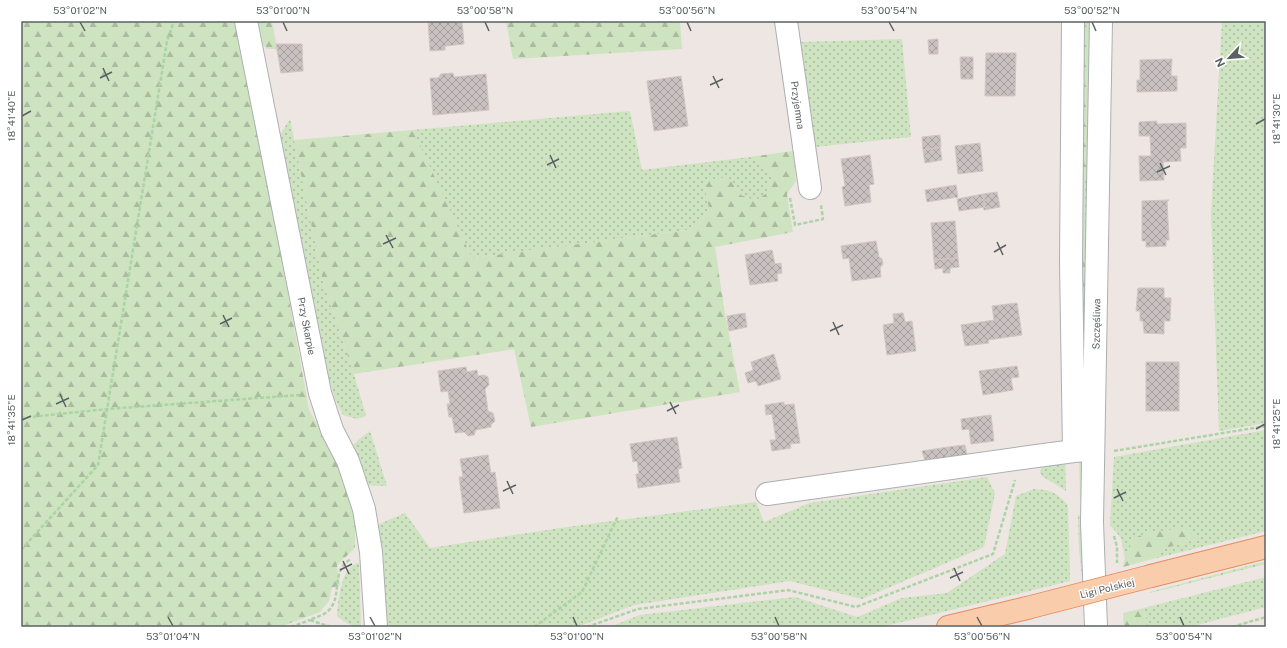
<svg xmlns="http://www.w3.org/2000/svg" width="1287" height="648" font-family="'Public Sans',sans-serif">
<style>
.grass{fill:url(#grass-dots)}
.forest{fill:url(#forest-firs)}
.building{fill:url(#building-cross-hatch);stroke:#d1c6c1}
.lines{fill:none;stroke-linecap:round;stroke-linejoin:round}
.minor-casing{stroke:#acb0b2;stroke-width:24}
.major-casing{stroke:#e78b61;stroke-width:24}
.path{stroke:#abd4a5;stroke-width:2.5;stroke-dasharray:4 2;stroke-linecap:butt}
.minor{stroke:#fff;stroke-width:22}
.major{stroke:#f9cdab;stroke-width:22}
.major-bridge-casing{stroke:#e78b61;stroke-width:24;stroke-linecap:butt}
.major-bridge{stroke:#f9cdab;stroke-width:22}
.ticks{fill:none;stroke:#5b6162;stroke-width:1.5}
.labels{text-anchor:middle;dominant-baseline:central;stroke-width:3;stroke-linejoin:round;paint-order:stroke}
.street-label{font-size:10px;fill:#5b6162;stroke:#fff}
.neatline{fill:none;stroke:#5b6162;stroke-width:1.5}
.ticks-label{font-size:10px;text-anchor:middle;fill:#5b6162}
</style>
<defs>
<pattern id="grass-dots" width="8" height="8" patternUnits="userSpaceOnUse"><rect width="8" height="8" fill="#cee3c0"/><path d="M2 2h.1M6 6h.1" fill="none" stroke="#aabb9f" stroke-width="1.8" stroke-linecap="round"/></pattern>
<pattern id="forest-firs" width="22" height="20" patternUnits="userSpaceOnUse"><rect width="22" height="20" fill="#cee3c0"/><path d="M5 1l3.5 6h-7zM16 11l3.5 6h-7z" fill="#aabb9f"/></pattern>
<pattern id="building-cross-hatch" width="8" height="8" patternUnits="userSpaceOnUse"><rect width="8" height="8" fill="#c8c1c0"/><path d="M0 0l8 8M0 8l8-8" fill="none" stroke="#a5a09f"/></pattern>
</defs>
<rect width="100%" height="100%" fill="#ede6e3"/>
<path class="grass" d="M1222,21H1266V423L1219,431L1211,214Z
M902,39L911,137L815,147L801,42Z
M630,111L642,170L750,157L773,173L767,193L755,201L741,195L728,177L705,186L709,209L695,229L472,258L412,130Z
M290,119L323,282L354,374L366,416L357,419L343,415L335,399L318,342L279,143L281,133Z
M1077,178H1089V249L1079,248Z
M1266,430V531L1153,559L1159,550L1196,539L1133,540L1125,559L1121,538L1110,525L1114,457Z
M370,431L387,486L365,485L351,448L358,440Z
M1079,456L1084,460L1083,496L1080,499Z
M1065,458L1066,491L1042,476L1040,472L1042,466Z
M987,477L995,493L984,547L862,599L790,581L634,605L577,627H385L377,525L405,513L430,548L560,528L756,502L764,522L810,503Z
M1034,489C1050,490 1056,492 1068,505L1070,581L881,627H610L640,615L795,597L857,617L902,598L947,593L1005,554L1016,496Z
M1078,515L1087,517V576L1082,577L1079,550Z
M1266,561V564L1150,593V592Z
M359,563L361,627C352,627 344,622 337,616C338,601 341,565 359,563Z
M1266,577V607L1189,627H1148L1144,608Z"/>
<path class="forest" d="M21,21H239L309,410L335,456L355,512V548L337,565L340,585L332,588L329,601L320,612L280,627H21Z
M256,21H272L277,49H267L260,41Z
M506,21H680L682,49L513,59Z
M1077,21H1092L1089,178H1077Z
M413,130L472,258L695,229L709,209L705,186L712,179L728,177L741,195L755,201L767,193L773,173L750,157L793,151L796,181L787,194L793,232L715,247L725,314L740,392L531,427L514,349L354,374L323,282L294,140Z
M1079,248L1089,249L1088,323L1079,321Z
M1185,528L1196,539L1160,550L1153,559L1123,567C1124,561 1128,546 1133,540C1141,531 1173,530 1185,528Z
M1144,608L1148,627H1124L1123,613Z"/>
<path class="building" d="M428,21H462L464,44L445,46V50L430,51Z
M938,39V54H929L928,40Z
M276,44H302L303,71L281,73Z
M986,53H1016L1015,96H985Z
M960,57H973V79H961Z
M1172,59L1171,76H1177V91L1137,92V80H1140V60Z
M453,73L454,77L486,74L489,110L433,115L430,78H438L441,74Z
M681,76L688,126L654,131L647,81Z
M1157,121V124L1186,123V148H1180L1181,161L1163,162L1164,180L1140,181L1139,156H1151L1150,136H1139V122Z
M940,135L941,147L923,150L922,137Z
M980,143L983,171L958,174L955,146Z
M940,147L942,160L925,163L923,150Z
M870,155L874,184L869,185L871,202L845,206L842,187L845,186L841,159Z
M956,185L958,197L927,202L925,190Z
M997,192L1000,207L984,210L983,207H985L983,194Z
M983,194L985,207L959,211L957,199Z
M1169,200L1167,201L1169,240H1166V246L1146,247V241H1142V201Z
M955,221L958,258L934,260L931,223Z
M876,241L879,257L882,259L883,264L880,268L881,277L852,281L849,258L843,259L841,246Z
M772,250L775,264L781,263L782,273L777,274L778,281L750,285L745,255Z
M958,258L959,267L950,268V273H943V268L935,269L934,260Z
M1138,288H1164V298H1171L1170,321H1164V334L1144,333L1143,321H1140V311H1136Z
M1017,303L1022,335L988,340L989,343L965,346L961,325L994,320L992,306Z
M745,313L747,327L729,331L727,316Z
M903,313L905,322L912,321L916,351L887,355L883,325L894,323L893,314Z
M774,354L781,379L758,386L756,381L748,383L745,373L753,370L751,362Z
M1146,362H1179V411H1146Z
M1017,366L1019,377L1011,378L1013,390L983,395L979,371Z
M466,367L467,372L477,370L478,376L484,375L488,377L489,385L485,389L488,411L493,413L495,421L491,425V427L476,430L474,435L468,436L464,432L455,433L452,417H449L447,404H450L448,391L441,392L438,371Z
M784,402V405L794,404L800,443L790,444L791,448L772,451L770,440H776L772,414L766,415L765,405Z
M991,415L994,441L971,444L969,429L962,430L961,419Z
M677,437L682,468L678,469L680,482L638,488L636,474H639L637,461L633,462L630,444Z
M965,445L967,455L950,458L948,447Z
M948,447L950,458L925,461L922,451Z
M488,455L491,473L495,472L500,508L464,513L459,477H463L460,459Z"/>
<g class="lines">
<defs>
<path id="minor" d="M246,21L320,393L332,430L348,461L364,509L371,552L376,627
M786,21L810,188
M1073,21L1071,262L1074,451
M767,494L1022,458L1074,451L1088,450
M1096,627L1092,522L1101,21"/>
<path id="major" d="M1151,576L1266,547
M948,627L1027,608"/>
</defs>
<use href="#minor" class="minor-casing"/>
<use href="#major" class="major-casing"/>
<path class="path" d="M790,198L795,225L823,219L821,205
M21,418L107,409L300,395
M1114,451L1266,426
M1114,536L1117,547V563
M21,550L98,465L167,41L174,21
M291,627L310,620
M331,627L310,620C316,617 325,615 329,610C343,595 330,571 351,559
M534,627L582,592L618,516
M587,627L638,609L788,590L856,607L993,554L1015,480
M1232,627L1266,617"/>
<use href="#minor" class="minor"/>
<use href="#major" class="major"/>
<defs>
<path id="major-bridge" d="M1027,608L1151,576"/>
</defs>
<use href="#major-bridge" class="major-bridge-casing"/>
<use href="#major-bridge" class="major-bridge"/>
</g>
<path class="ticks" d="M80,22L85,31M283,22L287,31M485,22L489,31M687,22L691,31M889,22L894,31M1092,22L1096,31M103,68L109,81M713,76L719,88M100,78L112,72M710,85L723,79M22,116L31,111M1256,124L1265,119M550,155L556,168M1160,163L1166,175M547,165L559,159M1157,172L1170,166M386,235L393,248M997,242L1003,255M383,244L396,238M994,252L1006,245M223,315L229,327M833,322L839,335M220,324L232,318M830,331L843,325M60,394L66,407M670,402L676,414M56,404L69,398M667,411L679,405M22,420L31,416M1256,429L1265,424M507,481L513,494M1117,489L1123,501M503,491L516,485M1114,498L1126,492M343,561L349,574M954,568L960,581M340,570L352,564M950,578L963,572M168,617L173,626M370,617L375,626M573,617L577,626M775,617L779,626M977,617L982,626M1180,617L1184,626"/>
<g class="labels">
<g class="street-label">
<text transform="translate(798 105) rotate(82)">Przyjemna</text>
<text transform="translate(1096 324) rotate(-89)">Szczęśliwa</text>
<text transform="translate(307 326) rotate(79)">Przy Skarpie</text>
<text transform="translate(1107 588) rotate(-14)">Ligi Polskiej</text>
</g>
</g>
<rect width="1287" height="648" fill="none" stroke="#ffffff" stroke-width="44"/>
<g transform="translate(1229 58) rotate(244)" stroke="#ffffff" stroke-width="3" paint-order="stroke">
<path d="M0-3L7 15L0 10L-7 15Z" fill="#5b6162"/>
<text y="-6" font-size="11" font-weight="bold" text-anchor="middle" fill="#5b6162">N</text>
</g>
<rect x="22" y="22" width="1243" height="604" class="neatline"/>
<g class="ticks-label">
<text x="80" y="14">53°01'02"N</text>
<text x="283" y="14">53°01'00"N</text>
<text x="485" y="14">53°00'58"N</text>
<text x="687" y="14">53°00'56"N</text>
<text x="889" y="14">53°00'54"N</text>
<text x="1092" y="14">53°00'52"N</text>
<text transform="translate(11 116) rotate(-90)" y="4">18°41'40"E</text>
<text transform="translate(1276 119) rotate(-90)" y="4">18°41'30"E</text>
<text transform="translate(11 420) rotate(-90)" y="4">18°41'35"E</text>
<text transform="translate(1276 424) rotate(-90)" y="4">18°41'25"E</text>
<text x="173" y="640">53°01'04"N</text>
<text x="375" y="640">53°01'02"N</text>
<text x="577" y="640">53°01'00"N</text>
<text x="779" y="640">53°00'58"N</text>
<text x="982" y="640">53°00'56"N</text>
<text x="1184" y="640">53°00'54"N</text>
</g>
</svg>
